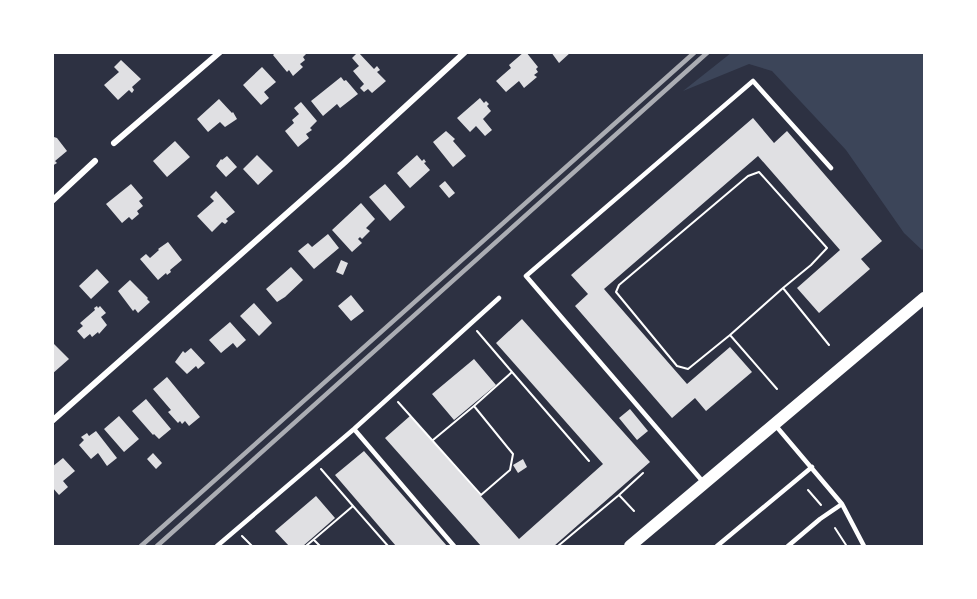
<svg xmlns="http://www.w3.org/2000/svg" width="977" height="599" font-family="Lato,sans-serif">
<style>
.green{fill:#3c4559}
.building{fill:#e0e0e3}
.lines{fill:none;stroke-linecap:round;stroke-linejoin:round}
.path{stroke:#fff;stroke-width:2}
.service{stroke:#fff;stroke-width:4.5}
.minor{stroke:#fff;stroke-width:6}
.secondary{stroke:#fff;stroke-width:12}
.rail{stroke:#abadb3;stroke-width:4.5}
</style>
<rect width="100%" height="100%" fill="#2d3142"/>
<path class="green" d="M731,53H924V248L922,250L904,233L846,150L772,71L749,64L683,91Z"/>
<path class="building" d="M276,52H308L303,57L305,60L300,64L303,67L293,76L289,70L287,72L273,55Z
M358,52L374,69L377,66L380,70L377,72L386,81L372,93L368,89L364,92L360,88L364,84L353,71L359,66L352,58Z
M524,52H526L538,67L536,69L538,72L534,75L537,77L524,88L519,81L506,92L496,81L511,68L509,65Z
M551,52H571L559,63Z
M121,60L141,79L132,87L134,90L132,93L129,90L118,100L104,85L119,72L114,67Z
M262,67L276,82L264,92L269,98L261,105L243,85Z
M341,77L344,81L346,80L358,94L340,108L337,104L323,116L311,101Z
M480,98L484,103L486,101L489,104L487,106L491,111L483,119L492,130L485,136L476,126L470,132L457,118Z
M219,99L232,113L233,112L237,119L225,127L220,122L208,132L197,119Z
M301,102L317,121L310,128L312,130L306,134L309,138L298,147L285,131L294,123L292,120L299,114L294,108Z
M753,118L774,143L787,131L882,241L861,259L870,269L819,313L797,288L840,250L758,156L604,289L687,384L730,347L752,372L706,411L695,398L672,418L575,306L588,294L571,275Z
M446,131L455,139L453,141L466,156L453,167L433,142Z
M54,137L57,138L67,151L55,161L57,163L52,166Z
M175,141L190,157L167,177L153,161Z
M257,155L273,171L258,185L243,169Z
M417,155L422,161L424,159L426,162L424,163L430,170L410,188L397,173Z
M227,156L237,167L226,177L216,166L221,159L222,160Z
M445,181L455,193L449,198L439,186Z
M131,184L143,198L139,201L143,206L137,211L139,214L132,220L129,217L122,223L106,204Z
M385,184L405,207L390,221L369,197Z
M216,191L235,212L226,219L228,221L225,224L222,222L212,232L197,216L214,201L210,197Z
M361,203L375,219L366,228L370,231L362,239L360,237L358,239L362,243L352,252L332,230Z
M328,234L339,248L314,269L298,251L308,243L312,247Z
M168,242L182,260L170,270L171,272L167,275L166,273L158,280L140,259L146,254L150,258L159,250L158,249Z
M341,260L348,263L343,275L336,272Z
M291,267L303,280L285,297L277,302L266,289Z
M97,269L109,282L91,299L79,286Z
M130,280L148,298L147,299L150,302L138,313L135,309L133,311L118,291Z
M351,295L364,311L351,321L338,306Z
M254,303L272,323L259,336L240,316Z
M97,306L98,308L100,306L106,313L101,317L107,325L99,334L98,332L92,337L90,334L84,339L77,331L83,326L80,323L95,310L94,308Z
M522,319L650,462L554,546H481L385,438L410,416L519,539L603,464L496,343Z
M230,322L246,340L237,348L233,343L221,353L209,340Z
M52,342L69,359L52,374Z
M191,348L205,363L198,369L196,366L187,374L175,362L183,351L185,353Z
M474,359L496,385L454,420L432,394Z
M167,377L200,417L189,426L185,421L182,424L180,421L178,423L168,412L171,410L153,389Z
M146,399L171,429L159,439L154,434L153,435L132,411Z
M630,409L648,431L637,440L619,418Z
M119,416L139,439L124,452L104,429Z
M96,431L117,458L107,466L98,453L91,459L79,445L84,440L81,437L87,433L89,436Z
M364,451L447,546H396L335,475Z
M153,453L162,463L156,469L147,459Z
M63,458L75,471L63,481L68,487L59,495L52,487V467Z
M523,459L527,467L518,473L513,465Z
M316,496L335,518L303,546H289L275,531Z"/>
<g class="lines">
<path class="path" d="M477,331L512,372
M730,335L783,288
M777,389L730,335L688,369L677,366L616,292L619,285L748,176L759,172L827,248L811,265L783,288L829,345
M398,402L481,495L510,470L513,454L474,406L433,440
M474,406L512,372L589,461
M808,490L821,505
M619,495L643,473
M353,506L388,546
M835,528L846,545
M242,536L252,546
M314,540L320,546
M306,546L353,506L321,469
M558,546L619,495L634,511"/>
<path class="service" d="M776,426L842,504L864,546
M354,429L454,546
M704,483L526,276L753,81L831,168
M217,546L354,429L499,298
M717,546L812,467
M788,546L820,519L842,504"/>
<path class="minor" d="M114,143L220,52
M52,201L95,161
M52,421L344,163L465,52"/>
<path class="secondary" d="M630,546L924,298"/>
<path class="rail" d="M141,546L695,52
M157,546L708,52"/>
</g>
<rect width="977" height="599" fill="none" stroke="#ffffff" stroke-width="108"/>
</svg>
